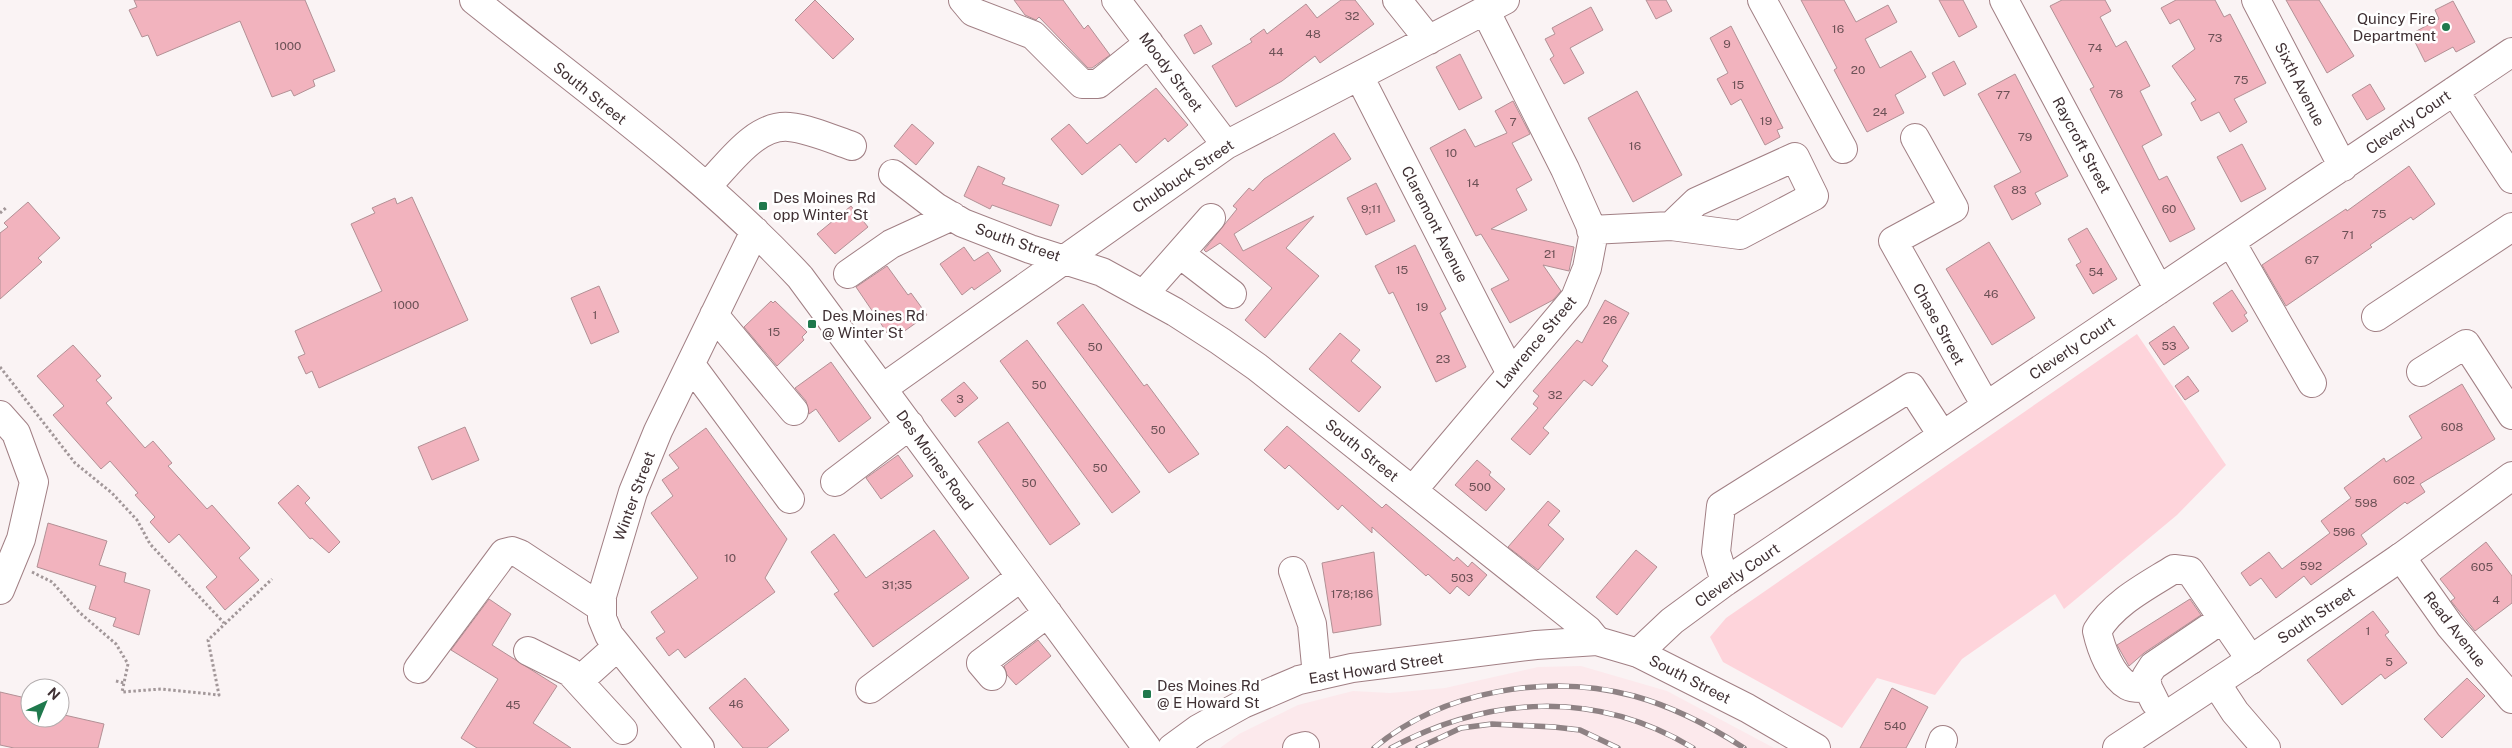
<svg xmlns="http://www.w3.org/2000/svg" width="2512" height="748" font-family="'Public Sans',sans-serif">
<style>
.built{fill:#fce9ec}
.green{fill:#fed4db}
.building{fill:#f2b3be;stroke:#b29095}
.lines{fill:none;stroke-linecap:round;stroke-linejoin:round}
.minor-casing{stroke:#a17f84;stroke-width:30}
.major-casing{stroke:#a17f84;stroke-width:30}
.path{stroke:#a29799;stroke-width:3;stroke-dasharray:2.5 2.5;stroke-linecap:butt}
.minor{stroke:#fff;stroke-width:28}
.major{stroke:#fff;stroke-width:28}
.rail-casing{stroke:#8e8284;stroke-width:5.5}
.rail{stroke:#fff;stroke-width:4;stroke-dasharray:11;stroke-linecap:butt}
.poi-dot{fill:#1f794d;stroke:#fff;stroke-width:2}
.labels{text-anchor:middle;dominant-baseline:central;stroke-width:5;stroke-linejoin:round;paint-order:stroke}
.number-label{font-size:12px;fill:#6c5156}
.poi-label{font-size:15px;fill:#3f3033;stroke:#fff;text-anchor:start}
.street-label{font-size:15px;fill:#3f3033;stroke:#fff}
</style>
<rect width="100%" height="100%" fill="#faf3f4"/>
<path class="built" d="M1581,666L1667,691L1774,748H1220L1239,734L1298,705L1353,691L1390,693L1445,688L1538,667Z"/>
<path class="green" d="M2137,334L2226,465L2177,515L2064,609L2055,594L1962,659L1935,695L1877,678L1842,728L1723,662L1710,637L1726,618Z"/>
<path class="building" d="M134,0H305L335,71L313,80L315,86L294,96L291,90L272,97L240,21L157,56L148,35L142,37L129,10L137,7Z
M815,0L854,39L833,59L795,20Z
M1014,0H1063L1084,29L1088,25L1110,55L1092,68H1088L1039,17L1036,20L1025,15Z
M1341,0H1355L1374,24L1320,63L1315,56L1282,81L1236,107L1212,66L1252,42L1250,39L1264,29L1267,34L1306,4L1317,18Z
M1646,0H1666L1672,11L1656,19Z
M1801,0H1844L1856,22L1888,5L1897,22L1865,39L1880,68L1911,51L1926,77L1895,95L1904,113L1867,132L1834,70L1837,68Z
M1939,0H1963L1977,27L1959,37Z
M2062,0H2105L2111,11L2100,17L2116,47L2126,41L2150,86L2140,91L2162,135L2142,146L2159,180L2167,176L2195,229L2170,242L2090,89L2094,87L2050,6Z
M2176,0H2215L2224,17L2230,14L2266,83L2234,99L2247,122L2230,132L2219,112L2201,121L2191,103L2196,100L2172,66L2195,49L2179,19L2170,24L2161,8Z
M2286,0H2319L2354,56L2327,73Z
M2453,1L2475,42L2456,52L2453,47L2425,62L2411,34L2439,19L2435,10Z
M1591,7L1603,30L1570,48L1584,73L1564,84L1550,59L1554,56L1545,39L1555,34L1552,28Z
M1201,25L1212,44L1194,54L1184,35Z
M1731,26L1783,128L1777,130L1780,137L1765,145L1741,99L1731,105L1717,79L1728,73L1710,38Z
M1460,54L1482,98L1459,110L1436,67Z
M1954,61L1966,84L1944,96L1932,73Z
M2015,74L2068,176L2035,193L2041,204L2012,220L1994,186L2021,172L1978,94Z
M2370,84L2385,109L2367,120L2352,95Z
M1156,88L1188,125L1168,142L1165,138L1136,163L1120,144L1082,175L1051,139L1069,124L1087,144Z
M1637,91L1682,175L1633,202L1588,118Z
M1513,101L1530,134L1512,143L1532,180L1516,189L1527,210L1491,229L1574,247L1569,271L1543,265L1561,291L1553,300L1510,323L1491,289L1509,280L1481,234L1476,236L1430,148L1465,129L1475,147L1507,133L1495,111Z
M912,124L934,143L916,165L894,146Z
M1334,133L1351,159L1234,234L1243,251L1314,216L1286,248L1319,276L1265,338L1245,320L1272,288L1220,243L1206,252L1204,250L1237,209L1233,206L1249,188L1253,191L1264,179Z
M2242,144L2266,189L2241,202L2217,157Z
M978,166L1005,178L1002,184L1059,205L1051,226L992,205L990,209L964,196Z
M2409,166L2435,204L2413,220L2411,217L2370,245L2372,247L2286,306L2262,265L2346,209L2347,211Z
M1376,183L1395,221L1366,235L1347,198Z
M412,197L468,320L319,388L312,371L306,374L298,357L305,354L295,331L382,291L351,224L375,213L372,208L395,198L397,204Z
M28,202L60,238L38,258L42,262L0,299V233L8,227L4,223Z
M851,206L868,227L835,254L817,234Z
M2087,228L2117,279L2093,294L2076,265L2081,262L2068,239Z
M1989,242L2035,318L1992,345L1946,269Z
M1415,245L1446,309L1440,313L1466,367L1436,382L1393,292L1389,294L1375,266Z
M964,247L974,261L988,252L1001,271L974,290L972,287L962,295L940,264Z
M887,266L908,295L911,293L927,315L892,340L856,287Z
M599,286L619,332L591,344L571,298Z
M2232,290L2247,313L2244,315L2248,321L2232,332L2213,303Z
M1605,300L1629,313L1602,361L1608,366L1592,386L1584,380L1543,428L1549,433L1530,455L1511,439L1538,408L1533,404L1539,396L1533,391L1577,340L1582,343Z
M771,301L773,303L775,301L807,332L802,337L804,340L777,366L744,327Z
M1083,304L1144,386L1147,384L1199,454L1169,473L1057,323Z
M2174,326L2189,348L2164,365L2149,343Z
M1340,333L1360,350L1351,361L1381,387L1359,412L1309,369Z
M1027,340L1140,492L1112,513L1000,361Z
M73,345L101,376L96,380L112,398L106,403L145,448L153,441L172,463L168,466L207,509L212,505L250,548L239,558L259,580L225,610L206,587L217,577L179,534L169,543L150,522L155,517L135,495L138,493L110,461L101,469L53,415L64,406L37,376Z
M831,362L871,418L839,442L816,409L809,414L806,401L795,388Z
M2188,376L2199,391L2185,400L2175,386Z
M964,382L978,398L955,417L941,400Z
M2462,384L2495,439L2420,484L2425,492L2407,504L2405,502L2361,535L2367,544L2311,585L2304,576L2276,598L2261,578L2250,586L2241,573L2269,552L2282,569L2330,533L2321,521L2351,498L2344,488L2384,458L2386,462L2422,438L2409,416Z
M1008,422L1080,524L1050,545L978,442Z
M1287,426L1382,508L1386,504L1454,561L1457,557L1468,567L1472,562L1487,575L1469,596L1457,586L1450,594L1428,574L1426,576L1372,527V533L1342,505L1338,510L1289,465L1285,469L1264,450Z
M465,427L479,460L432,480L418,447Z
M706,428L787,539L765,578L775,592L685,658L678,649L669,656L656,638L665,632L651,612L698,578L651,513L673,496L662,480L679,468L669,455Z
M898,455L913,476L881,499L866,478Z
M1477,460L1491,472L1489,475L1505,489L1486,511L1455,485Z
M298,485L310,498L305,503L340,542L329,553L312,538L310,539L278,503Z
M1548,501L1560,511L1548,525L1564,539L1538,570L1508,547Z
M48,523L107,541L99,565L126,573L124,582L150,590L139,635L113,626L116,618L89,609L96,586L37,567Z
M934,530L969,578L873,647L834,594L839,591L811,552L834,534L866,578Z
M2486,542L2512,576V603L2475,631L2451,601L2455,598L2440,579Z
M1636,550L1657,567L1617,615L1596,597Z
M1374,552L1381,625L1333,633L1322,563Z
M489,599L511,614L492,645L557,686L533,723L571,748H477L461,738L498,679L451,650Z
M2190,599L2201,615L2144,653L2129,666L2117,645Z
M2373,611L2389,632L2385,635L2407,663L2385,679L2381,674L2342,705L2307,660Z
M1038,640L1051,656L1016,685L1007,675L1004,666Z
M745,678L789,730L767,748H743L709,708Z
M2467,678L2485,696L2442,738L2424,719Z
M1892,688L1928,707L1906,748H1860Z
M0,692L30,699V718H60V714L104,724L98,748H14L0,745Z"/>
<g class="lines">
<defs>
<path id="minor" d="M474,0C585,89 703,173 800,277L1147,748
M963,0L973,12L1033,35L1082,84H1098L1149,43
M1116,0L1226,145
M1397,0L1429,40
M1762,0L1843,149
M2004,0L2159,290
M2256,0L2343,167
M1359,76L1510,372
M2454,91L2512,179
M1915,138L1954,208L1893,241L1986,406
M893,174L936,207L963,223L1030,249L1102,272L1175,312L1220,341L1257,367L1588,630L1597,641
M707,186C728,165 755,124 789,127C810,129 832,139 852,146
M1591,230L1671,226L1740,235L1814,196L1795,157L1696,202L1671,226
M2231,242L2312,383
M1180,254L1232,294
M848,274L891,244L952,216
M1144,294L1211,218
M714,315L794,411
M2376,317L2512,227
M691,365L790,499
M2421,372L2466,344L2512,415
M883,388L1226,145L1505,0
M0,415L16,433L34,482L21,539L0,590
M835,482L910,425
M1413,490L1575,298L1587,268L1593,237L1590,225L1565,169L1485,10
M2401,557L2450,626L2512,699
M1293,571L1312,624L1317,676
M1725,582L1716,552L1721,506L1911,387L1942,435
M528,651L570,672L623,730
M1638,653L1672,621L1725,582L2512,52
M418,669L504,553L512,551L520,554L602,608
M992,676L981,663L1048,613
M579,681L618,646
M2216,683L2235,712L2266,748
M2148,688C2142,688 2133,689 2128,686C2111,676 2101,649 2097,631C2113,603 2147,586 2174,569L2190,571L2225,622
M870,689L1021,577
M2155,702L2148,688L2146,677L2153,666L2212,626L2225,622L2251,660
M700,748L609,635L602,618V596L633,492L658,431L755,231
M1297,748L1305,746L1304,748
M1940,748L1943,740"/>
<path id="major" d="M1172,748L1198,729L1243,704L1299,680L1352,668L1536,645L1597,641L1638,653L1747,708L1816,748
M2117,748L2243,665L2401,557L2512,476"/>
</defs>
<use href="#minor" class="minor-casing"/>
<use href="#major" class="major-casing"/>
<path class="path" d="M0,213L7,207
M0,367L75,463L112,493L137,520L150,544L224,623
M32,572L52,582L79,612L116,644L128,664L122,692L161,689L219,695L208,640L272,579
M116,681L124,683"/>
<use href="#minor" class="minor"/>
<use href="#major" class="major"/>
<defs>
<path id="rail" d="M1374,748C1443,690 1549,673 1634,696C1674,707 1710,726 1744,748
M1391,748C1489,696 1595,689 1693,748
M1418,748L1461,728L1492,724L1554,727L1580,730L1618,748"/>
</defs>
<use href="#rail" class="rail-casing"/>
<use href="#rail" class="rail"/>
</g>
<g class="poi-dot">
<circle cx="2446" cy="27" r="5"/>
<rect x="758" y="201" width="10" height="10" rx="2.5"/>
<rect x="807" y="319" width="10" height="10" rx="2.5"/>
<rect x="1142" y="689" width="10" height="10" rx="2.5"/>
</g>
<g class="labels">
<g class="number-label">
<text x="1352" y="16">32</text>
<text x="1838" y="29">16</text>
<text x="1313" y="34">48</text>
<text x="2215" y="38">73</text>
<text x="1727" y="44">9</text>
<text x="288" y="46">1000</text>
<text x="2095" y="48">74</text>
<text x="1276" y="52">44</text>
<text x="1858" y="70">20</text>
<text x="2241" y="80">75</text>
<text x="1738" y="85">15</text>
<text x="2116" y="94">78</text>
<text x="2003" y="95">77</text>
<text x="1880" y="112">24</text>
<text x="1766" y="121">19</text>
<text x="1513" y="122">7</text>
<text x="2025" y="137">79</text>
<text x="1635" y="146">16</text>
<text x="1451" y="153">10</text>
<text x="1473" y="183">14</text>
<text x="2019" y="190">83</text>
<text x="1371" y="209">9;11</text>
<text x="2169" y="209">60</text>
<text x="2379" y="214">75</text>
<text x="2348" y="235">71</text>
<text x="1550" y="254">21</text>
<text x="2312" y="260">67</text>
<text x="1402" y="270">15</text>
<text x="2096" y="272">54</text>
<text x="1991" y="294">46</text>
<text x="406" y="305">1000</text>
<text x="1422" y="307">19</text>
<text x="595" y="315">1</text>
<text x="1610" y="320">26</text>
<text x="774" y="332">15</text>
<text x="2169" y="346">53</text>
<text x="1095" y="347">50</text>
<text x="1443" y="359">23</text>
<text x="1039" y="385">50</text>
<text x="1555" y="395">32</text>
<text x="960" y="399">3</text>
<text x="2452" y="427">608</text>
<text x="1158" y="430">50</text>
<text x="1100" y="468">50</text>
<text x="2404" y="480">602</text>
<text x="1029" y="483">50</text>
<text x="1480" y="487">500</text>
<text x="2366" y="503">598</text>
<text x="2344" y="532">596</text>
<text x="730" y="558">10</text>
<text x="2311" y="566">592</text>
<text x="2482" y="567">605</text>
<text x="1462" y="578">503</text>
<text x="897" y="585">31;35</text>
<text x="1352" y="594">178;186</text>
<text x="2496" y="600">4</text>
<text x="2368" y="631">1</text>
<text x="2389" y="662">5</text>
<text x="736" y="704">46</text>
<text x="513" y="705">45</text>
<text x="1895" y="726">540</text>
</g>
<g class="poi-label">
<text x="2436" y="18" text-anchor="end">Quincy Fire<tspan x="2436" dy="17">Department</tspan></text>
<text x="773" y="197">Des Moines Rd<tspan x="773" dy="17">opp Winter St</tspan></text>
<text x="822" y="315">Des Moines Rd<tspan x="822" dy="17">@ Winter St</tspan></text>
<text x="1157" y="685">Des Moines Rd<tspan x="1157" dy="17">@ E Howard St</tspan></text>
</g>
<g class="street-label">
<text transform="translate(1171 72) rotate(53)">Moody Street</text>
<text transform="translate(2300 84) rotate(63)">Sixth Avenue</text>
<text transform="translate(590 93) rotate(39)">South Street</text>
<text transform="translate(2408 122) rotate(-35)">Cleverly Court</text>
<text transform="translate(2082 145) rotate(62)">Raycroft Street</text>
<text transform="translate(1183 176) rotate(-34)">Chubbuck Street</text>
<text transform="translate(1435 224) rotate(63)">Claremont Avenue</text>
<text transform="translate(1018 242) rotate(19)">South Street</text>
<text transform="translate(1939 324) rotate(61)">Chase Street</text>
<text transform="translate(1536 342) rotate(-50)">Lawrence Street</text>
<text transform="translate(2072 348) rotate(-34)">Cleverly Court</text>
<text transform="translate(1362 450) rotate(39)">South Street</text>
<text transform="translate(935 460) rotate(54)">Des Moines Road</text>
<text transform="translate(634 496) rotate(-70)">Winter Street</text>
<text transform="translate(1737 575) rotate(-35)">Cleverly Court</text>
<text transform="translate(2316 615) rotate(-34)">South Street</text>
<text transform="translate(2455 629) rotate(52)">Read Avenue</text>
<text transform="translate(1376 668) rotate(-9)">East Howard Street</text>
<text transform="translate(1690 679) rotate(27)">South Street</text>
</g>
</g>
<g transform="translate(45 703) rotate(44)"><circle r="24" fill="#ffffff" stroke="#b2acad"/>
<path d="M0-4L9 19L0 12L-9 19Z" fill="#1f794d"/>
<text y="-8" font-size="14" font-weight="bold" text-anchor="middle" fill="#3f3033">N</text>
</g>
</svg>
